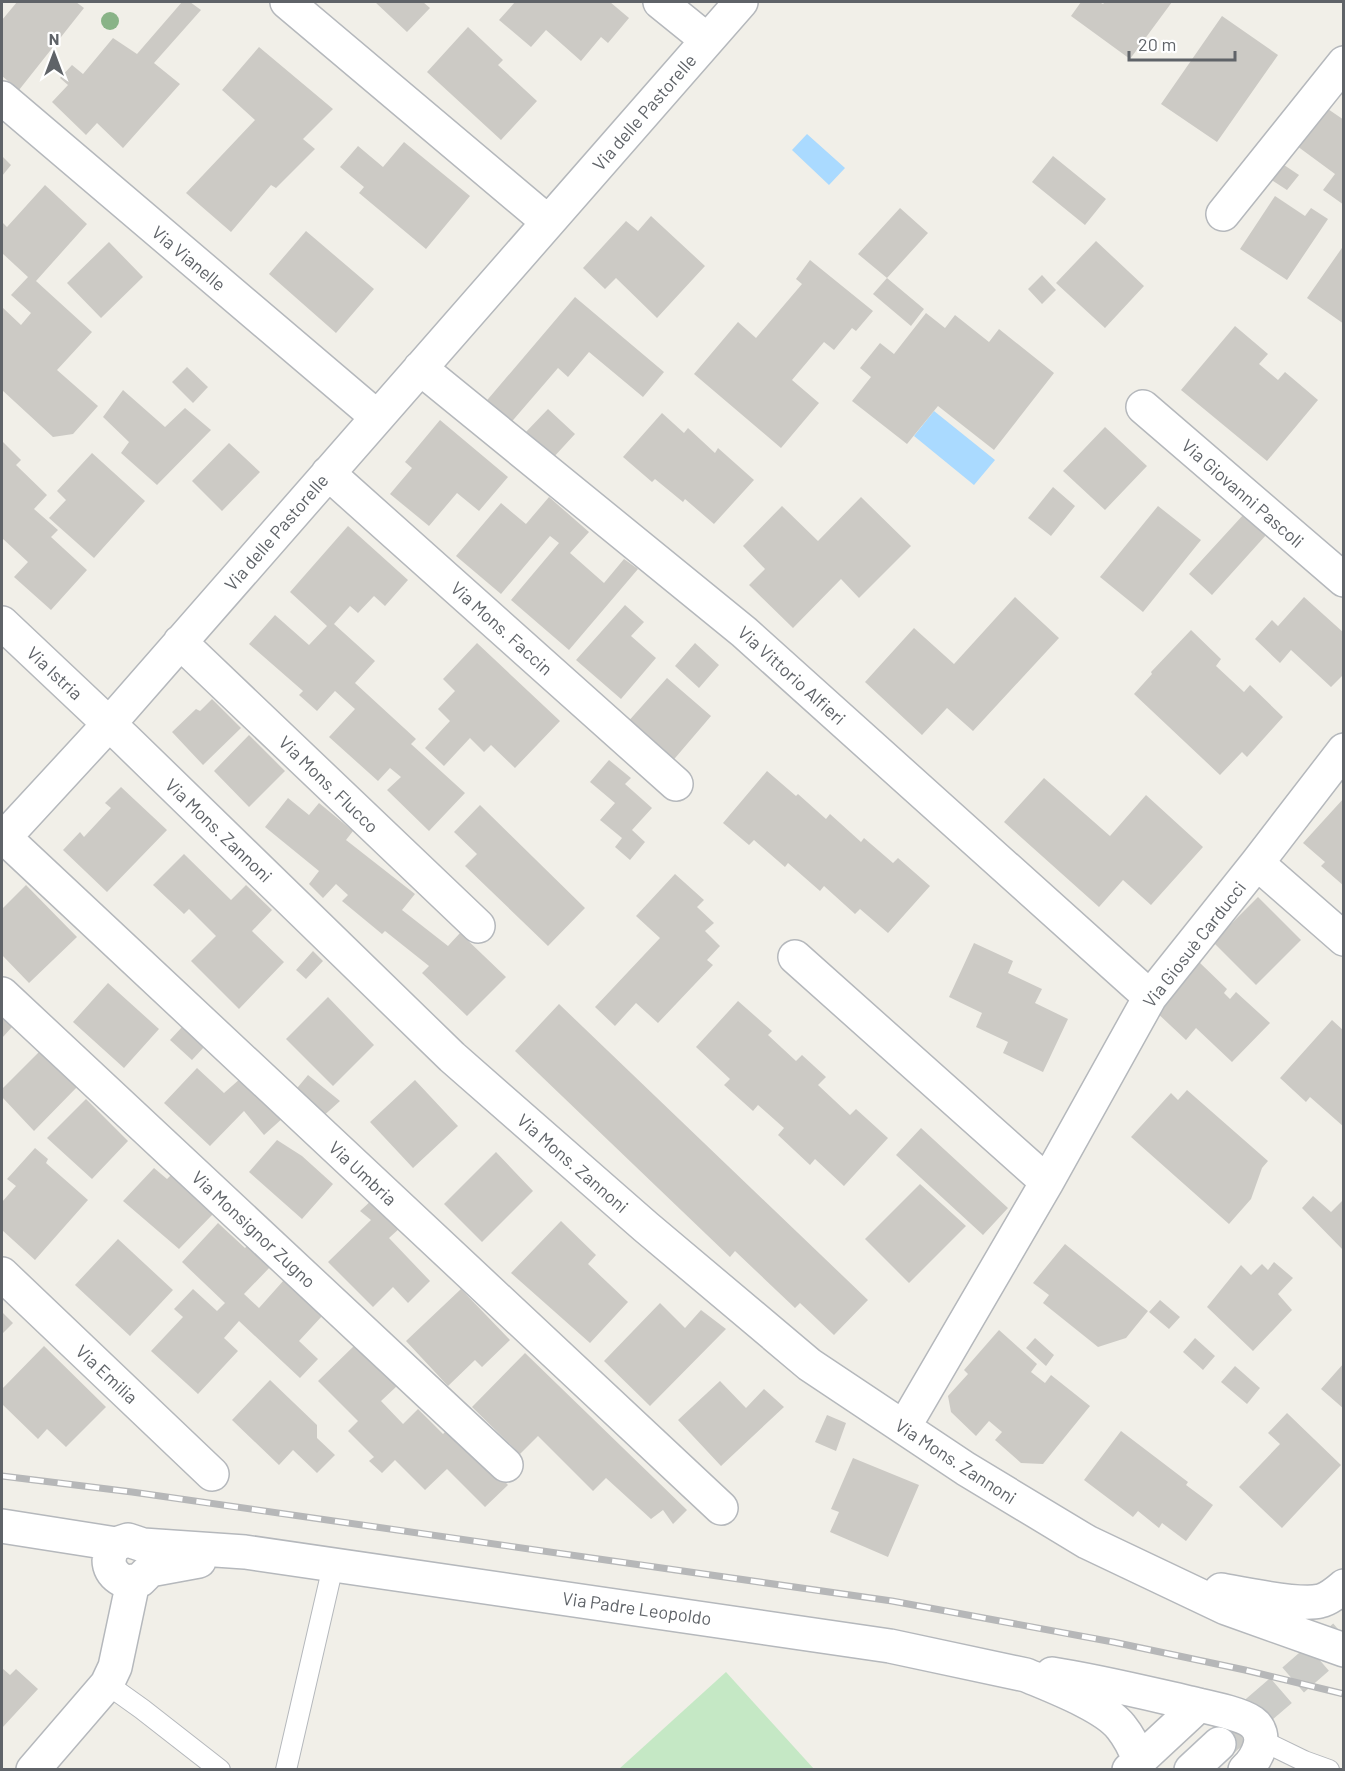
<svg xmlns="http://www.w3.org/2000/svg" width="1345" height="1771" font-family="Barlow,sans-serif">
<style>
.green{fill:#c5e8c5}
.water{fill:#aadaff}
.building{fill:#cccac5}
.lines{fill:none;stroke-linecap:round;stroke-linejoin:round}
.secondary-tunnel{stroke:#ccccc8;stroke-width:33;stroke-dasharray:33 16;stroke-linecap:butt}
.lane-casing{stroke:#b5b8bc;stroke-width:22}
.street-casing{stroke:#b5b8bc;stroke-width:36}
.secondary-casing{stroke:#b6babf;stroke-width:36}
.lane{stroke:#fff;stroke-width:20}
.street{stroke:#fff;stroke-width:33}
.secondary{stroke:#fff;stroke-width:33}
.rail-casing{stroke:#b6b7b8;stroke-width:7}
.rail{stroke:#fff;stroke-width:4.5;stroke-dasharray:14;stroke-linecap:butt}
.tree{fill:#89b387}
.labels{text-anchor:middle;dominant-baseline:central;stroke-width:5;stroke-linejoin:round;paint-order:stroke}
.street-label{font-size:18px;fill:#5f6368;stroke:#fff}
</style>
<rect width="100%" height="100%" fill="#f1efe8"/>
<path class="green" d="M726,1672L814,1769H619Z"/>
<path class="water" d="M807,134L845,168L829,185L792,150Z
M934,411L995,460L974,485L914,436Z"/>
<path class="building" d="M17,2H76L84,8L19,90L2,76V20Z
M182,2H190L201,10L154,63L180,84L123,148L97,123L86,135L52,102L68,85L60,78L72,65L83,74L113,38L137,54Z
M375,2H423L430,8L407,32Z
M515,2H610L629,18L608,43L601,37L581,61L546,30L531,47L499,20Z
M1081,2H1099L1103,4L1105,2H1172L1130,59L1071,16Z
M1222,16L1278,55L1217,142L1161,104Z
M468,27L503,60L498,65L537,101L501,140L427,72Z
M259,47L333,109L303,139L315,149L276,188L271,185L231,232L186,193L255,120L222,90Z
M1325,107L1344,120V205L1323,190L1335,174L1297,146Z
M404,142L470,196L426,249L359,193L364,187L340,167L358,146L383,167Z
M2,156L11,165L2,176Z
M1053,156L1106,199L1085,225L1032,182Z
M1272,157L1299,175L1287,190L1259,172Z
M45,185L87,224L36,281L92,332L57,370L98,406L73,434L53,437L2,390V307L21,325L31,313L11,295L28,277L2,253V222L7,227Z
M1275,196L1305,216L1311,208L1328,219L1287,280L1240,249Z
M900,208L928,233L887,278L858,254Z
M651,216L705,266L657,318L616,278L605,289L583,268L626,221L638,231Z
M306,231L374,289L336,333L269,274Z
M1096,241L1144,286L1105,328L1056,283Z
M109,242L143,277L101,318L67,283Z
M1344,245V324L1307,298Z
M810,260L873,311L856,331L852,328L834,350L824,342L792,380L819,403L781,448L694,374L738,322L756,338L802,284L796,279Z
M1042,275L1056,290L1042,304L1028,289Z
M887,278L924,309L911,326L873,294Z
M575,297L664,372L643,397L589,352L568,377L558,368L508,426L483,405Z
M926,313L945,328L955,315L989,342L999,329L1054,373L994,450L938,406L907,444L852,401L871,377L860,368L880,343L894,354Z
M1235,326L1268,354L1259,364L1278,380L1285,372L1318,400L1267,461L1181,390Z
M187,367L208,387L193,403L172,382Z
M123,390L165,427L185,408L211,430L157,485L121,453L129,442L103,417Z
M548,409L575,434L552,459L524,434Z
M662,413L684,433L688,428L715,453L718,448L754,480L714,524L685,499L683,502L655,479L652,482L623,457Z
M440,420L508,477L479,511L457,493L429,526L390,494L412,468L405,462Z
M1105,427L1147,466L1105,510L1063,471Z
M2,441L21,460L16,465L47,495L34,509L58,530L51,537L87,570L51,610L14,577L28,562L2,538Z
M229,443L260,472L222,511L192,481Z
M92,453L145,501L94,558L49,518L66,500L57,491Z
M1053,487L1075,506L1051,536L1028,518Z
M549,497L589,532L570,553L604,583L624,559L638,569L569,650L511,600L559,543L550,536L501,594L456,556L501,503L526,524Z
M861,497L911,546L859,598L841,579L793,628L749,585L765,569L743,546L782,506L818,541Z
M1158,506L1201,540L1143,612L1100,577Z
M1244,514L1267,534L1212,595L1189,574Z
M348,526L408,580L385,606L374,596L358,613L350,606L334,624L375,661L355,683L416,739L411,744L465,793L429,831L387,790L401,777L390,768L378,781L329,737L355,709L335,691L317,711L299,695L303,691L249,644L275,615L309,645L327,626L290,592Z
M1015,597L1059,638L973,731L947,708L922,735L865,682L914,628L954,664Z
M1304,597L1344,633V674L1331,687L1291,650L1280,663L1255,639L1272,620L1278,626Z
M625,605L644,622L631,636L656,658L621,699L576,660Z
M1191,630L1221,659L1216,666L1244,692L1250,685L1283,717L1247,757L1242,752L1220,775L1134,694L1152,674L1151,672Z
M477,643L560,721L515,768L491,745L484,752L470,738L444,766L425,748L450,721L438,709L455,691L443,679Z
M695,643L719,665L699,688L675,666Z
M667,678L711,716L670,764L626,724Z
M212,699L241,728L203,765L172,732L196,709L200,711Z
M249,735L285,771L249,807L214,771Z
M609,760L631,778L625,784L652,808L632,830L645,842L630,860L615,847L622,838L600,820L615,803L590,782Z
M767,771L796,796L798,794L826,819L830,814L861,842L864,838L893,863L898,858L930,886L888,933L860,909L855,914L824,886L820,891L788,863L785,867L754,840L749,845L723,823Z
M1044,778L1110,836L1146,795L1203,847L1151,905L1123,880L1099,907L1004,822Z
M121,787L167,830L107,892L63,850L80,832L84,837L111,808L105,803Z
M288,798L309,815L319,803L353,831L346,840L415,894L402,910L448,946L460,933L506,977L467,1016L422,973L429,966L385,931L382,934L342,901L348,895L336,884L323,898L309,884L319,871L265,827Z
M1344,798V886L1321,866L1325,862L1303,843Z
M480,805L585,908L548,946L465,866L477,854L454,832Z
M184,854L231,900L246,885L272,910L252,931L284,962L239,1009L191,961L216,936L189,909L184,914L153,885Z
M675,874L704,900L697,907L714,923L705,931L720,946L707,960L713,965L658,1023L636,1003L615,1026L595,1007L660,938L636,916Z
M26,885L77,937L29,983L2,955V909Z
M1258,897L1301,940L1256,985L1213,942Z
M974,943L1013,961L1008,973L1042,989L1035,1003L1068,1019L1043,1072L1003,1053L1008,1042L976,1027L982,1013L949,997Z
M313,951L323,961L306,979L296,970Z
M1199,962L1227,989L1224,993L1230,999L1236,992L1270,1023L1232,1062L1196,1028L1186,1040L1154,1010Z
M108,983L159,1029L124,1068L73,1022Z
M328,997L374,1045L333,1086L286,1039Z
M738,1001L772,1031L768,1035L796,1061L802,1055L826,1077L818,1085L850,1115L856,1109L888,1138L844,1186L815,1159L810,1165L778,1135L784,1128L758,1105L753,1111L724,1085L730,1079L696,1047Z
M559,1004L868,1300L834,1335L800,1303L795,1308L735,1251L730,1257L515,1051Z
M2,1017L12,1027L2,1038Z
M1332,1020L1344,1031V1127L1310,1097L1306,1102L1280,1078Z
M183,1026L205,1046L192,1060L170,1040Z
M42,1049L78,1086L34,1131L2,1097V1089Z
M197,1068L224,1093L241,1078L284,1117L264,1135L244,1111L210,1146L164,1103Z
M308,1075L340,1101L320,1119L293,1093Z
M415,1080L458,1126L413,1168L370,1122Z
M1187,1090L1268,1161L1262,1168L1251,1199L1229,1224L1131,1137L1171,1093L1178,1100Z
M86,1099L128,1141L92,1179L47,1138Z
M921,1128L1008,1208L983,1235L896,1155Z
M277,1140L302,1156L333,1184L302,1219L249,1172Z
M35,1148L48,1159L46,1163L88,1200L35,1260L2,1230V1202L16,1186L7,1179Z
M496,1152L533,1191L482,1242L444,1204Z
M154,1168L167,1179L172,1174L213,1214L179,1249L123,1201Z
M920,1184L966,1226L909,1283L865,1239Z
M1313,1196L1331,1212L1342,1201L1344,1202V1251L1302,1208Z
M373,1199L401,1227L389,1238L430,1281L408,1303L393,1287L373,1307L328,1262L371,1220L360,1211Z
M561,1221L596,1255L588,1264L628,1302L590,1343L511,1273Z
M218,1223L245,1248L250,1243L273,1264L244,1294L259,1308L284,1280L323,1315L299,1341L318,1359L300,1378L239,1321L224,1338L238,1351L198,1394L151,1351L183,1317L174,1309L193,1289L217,1311L225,1303L182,1262Z
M118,1239L173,1290L130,1336L75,1285Z
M1065,1244L1148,1311L1126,1338L1098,1347L1043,1303L1049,1295L1033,1283Z
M1274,1262L1293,1278L1278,1294L1292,1310L1253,1351L1207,1307L1241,1265L1251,1275L1262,1264L1268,1270Z
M461,1289L510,1340L482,1367L475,1360L448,1386L406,1341Z
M1160,1300L1180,1317L1169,1329L1149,1312Z
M660,1303L685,1328L701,1310L726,1329L650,1406L604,1361Z
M2,1312L13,1323L2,1334Z
M999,1330L1037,1364L1031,1372L1045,1383L1051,1375L1090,1406L1043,1464L1021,1463L995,1440L1002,1432L989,1421L976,1436L951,1412L948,1396L968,1374L964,1370Z
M1035,1338L1054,1355L1046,1366L1026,1348Z
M1195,1338L1215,1356L1203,1370L1183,1352Z
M356,1344L397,1386L381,1401L403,1424L418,1409L443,1434L451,1426L508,1485L485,1507L447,1469L425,1490L395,1460L382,1473L369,1461L374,1457L348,1431L358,1421L318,1381Z
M44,1346L106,1407L66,1447L47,1429L38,1439L2,1404V1389Z
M525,1353L687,1510L673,1524L663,1510L651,1519L606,1478L593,1491L538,1436L520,1454L472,1407Z
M1344,1363V1409L1321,1389Z
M1235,1366L1260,1388L1247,1404L1221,1382Z
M270,1380L317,1425V1438L335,1455L317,1473L293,1450L279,1465L232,1420Z
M720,1381L746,1408L764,1389L784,1407L721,1466L678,1420Z
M1287,1413L1341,1465L1282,1528L1239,1487L1280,1444L1268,1433Z
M827,1415L846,1423L836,1451L815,1442Z
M1121,1431L1188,1482L1186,1485L1213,1505L1186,1541L1162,1523L1159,1528L1138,1511L1133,1517L1084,1480Z
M853,1458L919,1485L888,1557L830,1532L839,1512L831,1509Z
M2,1668L10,1675L16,1669L38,1689L2,1728Z"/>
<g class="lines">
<path class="secondary-tunnel" d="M1219,1744L1344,1636"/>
<defs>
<path id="lane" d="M107,1684L142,1709L220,1770
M1261,1740L1304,1761L1329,1770
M286,1770L333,1566"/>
<path id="street" d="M287,2L548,222
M660,2L707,40
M2,98L377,417
M1223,214L1344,63
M420,368L744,632L1150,997
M1143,407L1344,580
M328,473L676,784
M2,623L125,739L452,1057L646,1227L810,1365L966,1469L1087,1542L1226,1608L1344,1650
M180,642L478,926
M4,837L721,1508
M2,840L109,724L741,2
M1257,863L1344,939
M795,957L1047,1182
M2,994L506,1465
M2,1274L212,1474
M904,1427L1047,1182L1150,997L1257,863L1344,750
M2,1526L116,1544L128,1540L143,1545L245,1552L890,1646L1026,1675C1052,1686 1105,1706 1121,1727C1129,1737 1135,1749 1139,1760
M116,1544C104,1559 108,1574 126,1582L140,1580L150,1570L199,1561
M1221,1590C1243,1594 1300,1606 1320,1601C1329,1599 1337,1592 1344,1586
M1052,1674C1097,1681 1142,1692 1186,1702C1202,1706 1240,1713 1252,1722C1270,1735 1257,1759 1245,1770
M33,1770L107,1684L115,1667L133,1582
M1129,1770L1199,1705"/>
<path id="secondary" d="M1191,1770L1219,1744"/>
</defs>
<use href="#lane" class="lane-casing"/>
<use href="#street" class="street-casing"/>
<use href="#secondary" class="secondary-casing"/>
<use href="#lane" class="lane"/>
<use href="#street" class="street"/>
<use href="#secondary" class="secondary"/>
<defs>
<path id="rail" d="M2,1476L132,1492L892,1601L1113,1642L1245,1670L1344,1694"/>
</defs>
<use href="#rail" class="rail-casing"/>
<use href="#rail" class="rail"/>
</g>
<circle class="tree" cx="110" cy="21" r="9"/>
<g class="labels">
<g class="street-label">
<text transform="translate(644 112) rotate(-49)">Via delle Pastorelle</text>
<text transform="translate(189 258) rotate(40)">Via Vianelle</text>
<text transform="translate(1243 493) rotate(41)">Via Giovanni Pascoli</text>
<text transform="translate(276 532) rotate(-49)">Via delle Pastorelle</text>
<text transform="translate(502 628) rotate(42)">Via Mons. Faccin</text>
<text transform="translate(55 673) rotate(43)">Via Istria</text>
<text transform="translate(792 675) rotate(42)">Via Vittorio Alfieri</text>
<text transform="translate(329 784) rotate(44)">Via Mons. Flucco</text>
<text transform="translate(219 830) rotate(44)">Via Mons. Zannoni</text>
<text transform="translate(1194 944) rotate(-52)">Via Giosuè Carducci</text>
<text transform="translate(573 1163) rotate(41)">Via Mons. Zannoni</text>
<text transform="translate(363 1173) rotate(43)">Via Umbria</text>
<text transform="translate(254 1229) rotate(43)">Via Monsignor Zugno</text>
<text transform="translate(107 1374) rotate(43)">Via Emilia</text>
<text transform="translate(956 1461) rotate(33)">Via Mons. Zannoni</text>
<text transform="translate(637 1608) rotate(8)">Via Padre Leopoldo</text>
</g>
</g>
<rect width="1345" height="1771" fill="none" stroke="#5f6368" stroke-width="6"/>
<g transform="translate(54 54)" stroke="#ffffff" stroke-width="4.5" paint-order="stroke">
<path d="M0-4.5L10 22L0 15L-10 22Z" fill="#5f6368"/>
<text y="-9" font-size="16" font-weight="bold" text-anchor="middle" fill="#5f6368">N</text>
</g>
<path d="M1129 51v9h106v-9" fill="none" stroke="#5f6368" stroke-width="3"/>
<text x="1138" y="51" font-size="18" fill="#5f6368" stroke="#ffffff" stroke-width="4.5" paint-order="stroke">20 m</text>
</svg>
